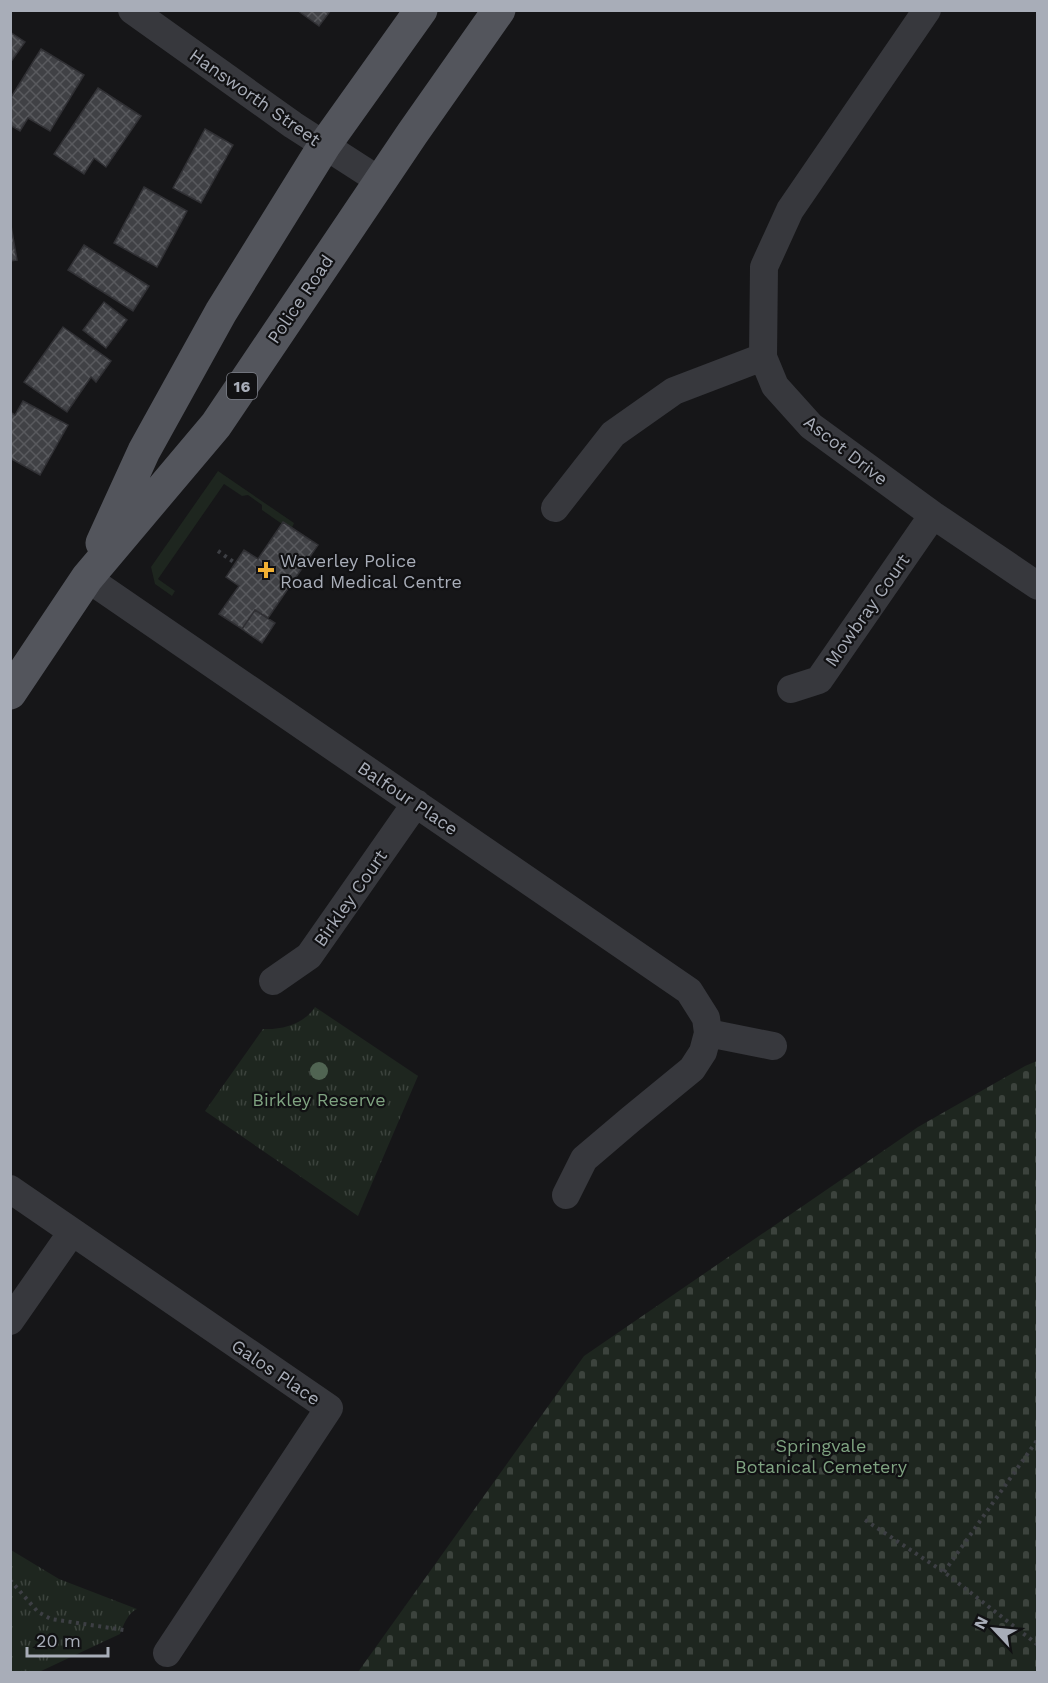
<svg xmlns="http://www.w3.org/2000/svg" width="1048" height="1683" font-family="'Work Sans',sans-serif">
<style>
.grass{fill:#1e261f}
.cemetery{fill:url(#cemetery-stones)}
.park{fill:url(#park-tufts)}
.building{fill:url(#building-cross-hatch);stroke:#303034;stroke-width:1.5}
.lines{fill:none;stroke-linecap:round;stroke-linejoin:round}
.path{stroke:#3d3f44;stroke-width:4;stroke-dasharray:3 4.5;stroke-linecap:butt}
.minor{stroke:#37383d;stroke-width:28}
.major{stroke:#53555c;stroke-width:33}
.tree{fill:#506452}
.poi-dot{fill:#f2b134;stroke:#111113;stroke-width:2}
.labels{text-anchor:middle;dominant-baseline:central;stroke-width:4.5;stroke-linejoin:round;paint-order:stroke}
.shield{fill:#111113;stroke:#7b7e86;stroke-width:1.5}
.shield-label{font-size:16px;font-weight:bold;fill:#a8adb8}
.street-label{font-size:18px;fill:#a8adb8;stroke:#111113}
.poi-label{font-size:18px;fill:#a8adb8;stroke:#111113;text-anchor:start}
.park-label{font-size:18px;fill:#7fa381;stroke:#111113}
</style>
<defs>
<pattern id="cemetery-stones" width="16" height="16" patternUnits="userSpaceOnUse" patternTransform="scale(1.5)"><rect width="16" height="16" fill="#1e261f"/><path d="M2 7V4a2 2 0 0 1 4 0v3zM10 15v-3a2 2 0 0 1 4 0v3z" fill="#3c433d"/></pattern>
<pattern id="park-tufts" width="24" height="20" patternUnits="userSpaceOnUse" patternTransform="scale(1.5)"><rect width="24" height="20" fill="#1e261f"/><path d="M3 7l-1-3M5 7V3M7 7l1-3M15 17l-1-3M17 17v-4M19 17l1-3" fill="none" stroke="#3c433d"/></pattern>
<pattern id="building-cross-hatch" width="8" height="8" patternUnits="userSpaceOnUse" patternTransform="scale(1.5)"><rect width="8" height="8" fill="#404145"/><path d="M0 0l8 8M0 8l8-8" fill="none" stroke="#595a5e"/></pattern>
</defs>
<rect width="100%" height="100%" fill="#161618"/>
<path class="grass" d="M218,471L294,523L292,528L283,522L282,524L262,510V505L248,495L242,496L224,484L158,579L175,591L172,596L155,584L151,567Z"/>
<path class="cemetery" d="M1037,1061V1672H358L584,1356L918,1127L1025,1066Z"/>
<path class="park" d="M315,1007L418,1076L358,1216L205,1111L263,1029C282,1030 304,1024 315,1007Z
M11,1550L59,1579L137,1609C127,1614 124,1624 120,1634L39,1672H11Z"/>
<path class="building" d="M297,10H331L319,26Z
M10,32L25,42L10,63Z
M41,49L84,75L50,131L28,118L20,131L10,125V99Z
M98,88L141,116L106,167L94,158L84,174L54,154Z
M205,129L233,145L201,203L173,188Z
M144,187L187,211L157,267L114,243Z
M10,220L17,260L10,261Z
M84,245L149,286L133,311L68,270Z
M104,302L127,320L106,348L83,330Z
M63,327L111,361L96,382L91,377L67,412L24,382Z
M23,401L68,425L40,475L10,458V412L15,415Z
M283,522L318,545L268,618L255,610L242,629L219,614L239,586L226,577L244,550L258,559Z
M255,610L275,623L262,643L242,629Z"/>
<g class="lines">
<path class="path" d="M218,551L235,563
M865,1520L944,1572L1038,1645
M944,1572L1038,1439
M10,1580L38,1612L51,1619L124,1630"/>
<path class="minor" d="M132,10L293,125L380,181
M927,10L790,210L764,267L763,357L775,386L811,426L933,515L1038,586
M555,508L613,434L674,391L763,357
M87,578L689,991L706,1018L708,1033L703,1052L692,1069L631,1119L584,1159L566,1195
M791,689L819,680L933,515
M273,981L309,956L416,803
M708,1033L773,1046
M10,1189L329,1408L167,1653
M10,1321L72,1232"/>
<path class="major" d="M102,543L144,451L221,312L324,146L421,10
M10,693L87,578L216,425L412,134L499,10"/>
</g>
<circle class="tree" cx="319" cy="1071" r="9"/>
<path class="poi-dot" d="M263 561h6v6h6v6h-6v6h-6v-6h-6v-6h6z"/>
<g class="labels">
<rect class="shield" x="227" y="373" width="30" height="26" rx="4.5"/>
<g class="shield-label">
<text x="242" y="386">16</text>
</g>
<g class="street-label">
<text transform="translate(255 97) rotate(35)">Hansworth Street</text>
<text transform="translate(300 299) rotate(-56)">Police Road</text>
<text transform="translate(846 450) rotate(38)">Ascot Drive</text>
<text transform="translate(867 610) rotate(-55)">Mowbray Court</text>
<text transform="translate(408 798) rotate(34)">Balfour Place</text>
<text transform="translate(350 898) rotate(-55)">Birkley Court</text>
<text transform="translate(276 1372) rotate(34)">Galos Place</text>
</g>
<g class="poi-label">
<text x="280" y="560">Waverley Police<tspan x="280" dy="21">Road Medical Centre</tspan></text>
</g>
<g class="park-label">
<text x="319" y="1099">Birkley Reserve</text>
<text x="821" y="1445">Springvale<tspan x="821" dy="21">Botanical Cemetery</tspan></text>
</g>
</g>
<rect width="1048" height="1683" fill="none" stroke="#a8adb8" stroke-width="24"/>
<g transform="translate(994 1629) rotate(296)" stroke="#111113" stroke-width="4.5" paint-order="stroke">
<path d="M0-4.5L10 22L0 15L-10 22Z" fill="#a8adb8"/>
<text y="-9" font-size="16" font-weight="bold" text-anchor="middle" fill="#a8adb8">N</text>
</g>
<path d="M27 1647v9h81v-9" fill="none" stroke="#a8adb8" stroke-width="3"/>
<text x="36" y="1647" font-size="18" fill="#a8adb8" stroke="#111113" stroke-width="4.5" paint-order="stroke">20 m</text>
</svg>
